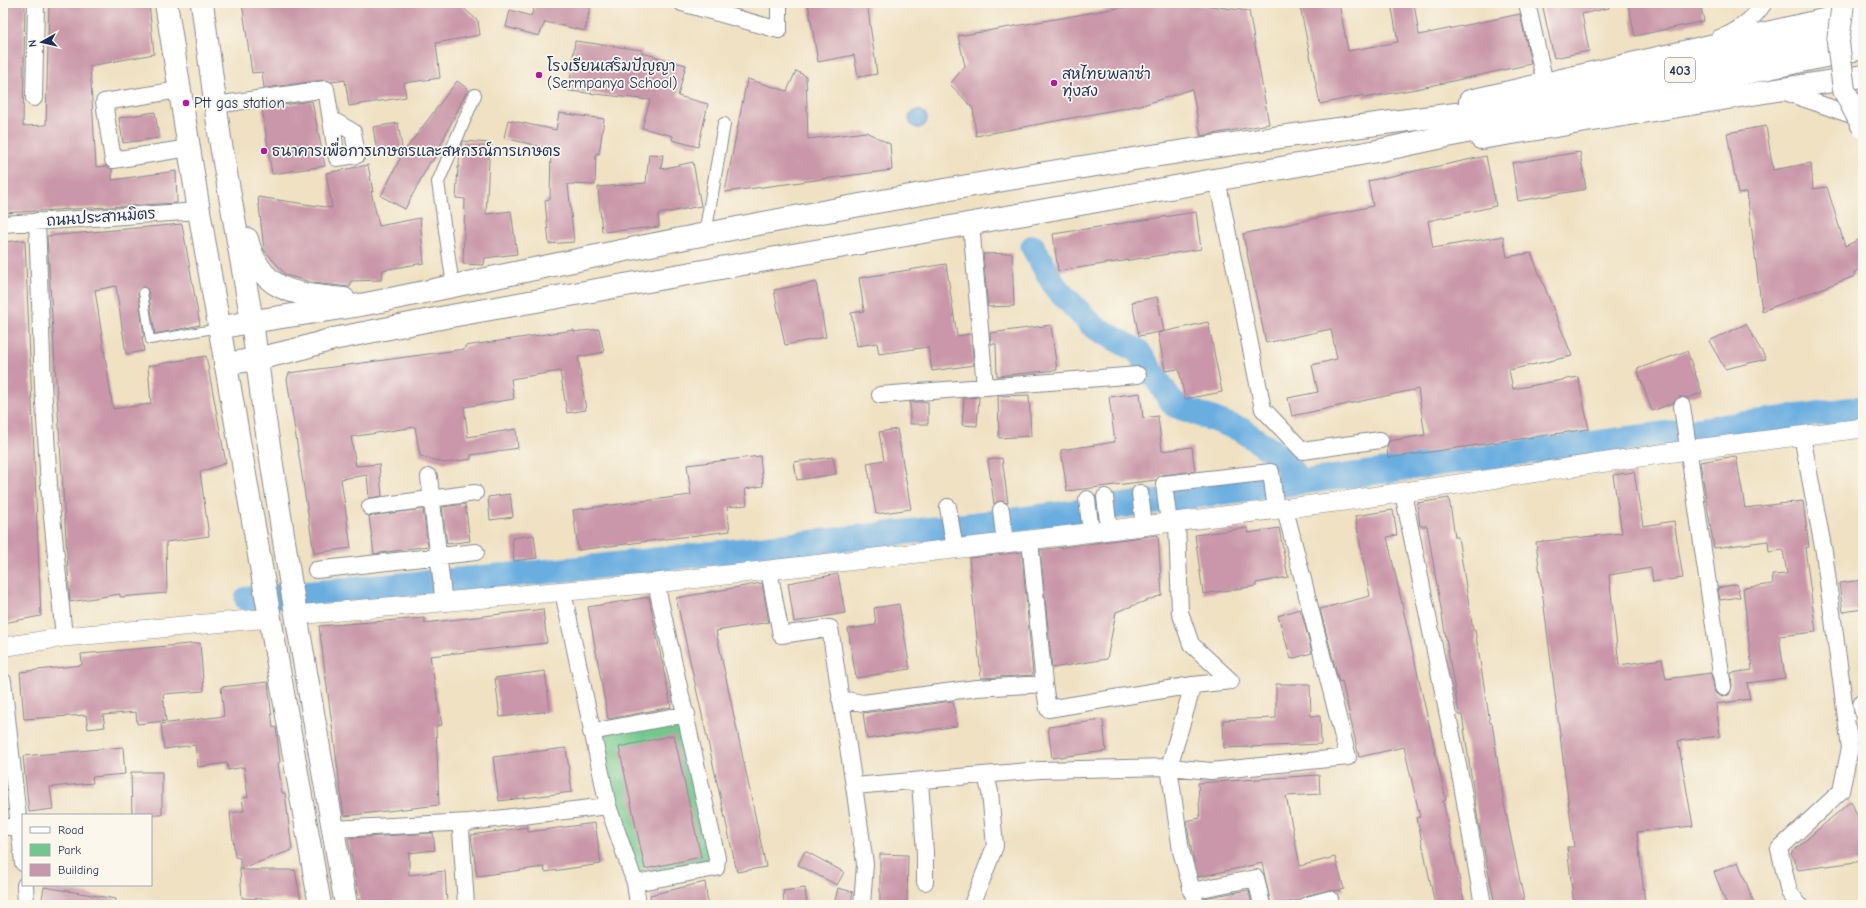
<svg xmlns="http://www.w3.org/2000/svg" width="1866" height="908" font-family="'Comic Neue','Playpen Sans Thai',sans-serif">
<style>
.green{fill:#72c88c;stroke:#467c75}
.water{fill:#6baee0;stroke:#436e9f}
.lines{fill:none;stroke-linecap:round;stroke-linejoin:round}
.river{stroke:#6baee0;stroke-width:25}
.building{fill:#c997a9}
.service-casing{stroke:#858890;stroke-width:10}
.pedestrian-casing{stroke:#858890;stroke-width:14}
.minor-casing{stroke:#858890;stroke-width:18}
.tertiary-casing{stroke:#858890;stroke-width:20}
.secondary-casing{stroke:#858890;stroke-width:24}
.trunk-casing{stroke:#858890;stroke-width:24}
.service{stroke:#fff;stroke-width:8}
.pedestrian{stroke:#fff;stroke-width:12}
.minor{stroke:#fff;stroke-width:16}
.tertiary{stroke:#fff;stroke-width:19}
.secondary{stroke:#fff;stroke-width:22}
.trunk{stroke:#fff;stroke-width:22}
.trunk-bridge-casing{stroke:#858890;stroke-width:24;stroke-linecap:butt}
.trunk-bridge{stroke:#fff;stroke-width:22}
.poi-dot{fill:#b5179e;stroke:#fbf7ec;stroke-width:1.5}
.labels{text-anchor:middle;dominant-baseline:central;stroke-width:3.5;stroke-linejoin:round;paint-order:stroke}
.shield{fill:#fbf7ec;stroke:#5e6b89;stroke-width:1}
.shield-label{font-size:14px;font-weight:bold;fill:#1b2f5e}
.poi-label{font-size:15px;fill:#1b2f5e;stroke:#fbf7ec;text-anchor:start}
.street-label{font-size:15px;fill:#1b2f5e;stroke:#fbf7ec}
</style>
<rect width="100%" height="100%" fill="#fbf7ec"/>
<filter id="ink" filterUnits="userSpaceOnUse"><feTurbulence type="fractalNoise" baseFrequency=".025" numOctaves="2"/><feDisplacementMap in="SourceGraphic" scale="8" xChannelSelector="R" yChannelSelector="G"/><feConvolveMatrix kernelMatrix="1 2 1 2 8 2 1 2 1" color-interpolation-filters="sRGB"/></filter>
<filter id="wash" filterUnits="userSpaceOnUse"><feTurbulence type="fractalNoise" baseFrequency=".012" numOctaves="4" result="noise"/><feDisplacementMap in="SourceGraphic" scale="16" xChannelSelector="R" yChannelSelector="G"/><feGaussianBlur stdDeviation="0.9" result="paint"/><feColorMatrix in="noise" values="0 0 0 0 0 0 0 0 0 0 0 0 0 0 0 0 0 1.4 0 .05"/><feComposite in="paint" operator="in"/></filter>
<g filter="url(#wash)">
<rect width="100%" height="100%" fill="#efe1c2"/>
<path class="green" d="M687,714L716,868L635,883L591,732Z"/>
<path class="water" d="M909 119a9 9 0 1 1 18 0a9 9 0 1 1-18 0Z"/>
<g class="lines">
<path class="river" d="M1033,247L1056,288L1094,327L1138,351L1174,405L1242,430L1279,456L1301,482
M1697,430L1863,408
M247,599L575,569L1014,520L1678,432"/>
</g>
<g id="blocks">
<path class="building" d="M3,3H25L23,126L46,125L49,3H149L154,54L90,66L96,167L106,166L112,169V180L176,171L177,203L3,213Z
M242,3H458L478,21L480,35L436,43L440,78L404,83L406,97L349,106L345,80L332,82L325,80L264,88L262,72L252,73Z
M536,3H591L585,31L545,22L539,36L506,27L510,10L531,16Z
M808,3H867L877,74L858,77L854,55L818,62Z
M1147,3H1187L1249,11L1269,124L1201,136L1192,89L1146,104L976,136L973,108L950,84L965,66L958,36Z
M1316,3H1339L1348,51L1398,42L1391,3H1414L1419,35L1520,14L1531,64L1416,89L1364,98V95L1320,104L1300,6Z
M1542,3H1609V8L1582,14L1589,51L1554,58Z
M1628,3H1700L1704,21L1635,36Z
M575,41L642,50V53L686,65L678,96L708,104L698,147L672,140L673,136L642,128L650,100L569,91Z
M796,71L806,76L808,139L866,132L890,144L892,170L725,192L747,79L787,91Z
M457,81L468,89L432,162H430L405,209L381,196L403,153Z
M312,101L325,166L272,174L262,108Z
M155,112L159,138L123,143L119,118Z
M559,113L604,119L599,154L596,153L595,185L568,184L574,242L549,244L545,200L550,199L551,149L504,138L508,120L556,130Z
M398,123L402,148L377,152L373,127Z
M1766,126L1773,170L1811,163L1813,189L1827,187L1845,246L1863,238V268L1854,272L1855,276L1762,311L1747,192L1738,194L1727,133Z
M463,141L490,143L486,214L511,211L517,254L485,258L484,265L463,264L465,199L456,198L458,167H459L460,149Z
M1580,152L1586,189L1518,201L1512,163Z
M649,154L663,155L661,169L693,162L701,206L658,214L659,227L602,232L598,187L646,183Z
M1486,156L1496,206L1428,221L1433,248L1503,236L1507,257L1531,253L1572,356L1509,370L1513,389L1578,377L1589,429L1388,458L1387,446L1389,441L1425,435L1418,389L1292,416L1288,398L1318,392L1312,365L1337,359L1331,329L1266,343L1243,234L1373,206L1368,181Z
M368,165L373,192L371,191L379,226L420,218L424,263L383,270L381,280L351,281L350,287L313,283L286,275L264,250L258,197L332,208L326,173Z
M1196,212L1201,249L1058,271L1053,234Z
M182,224L200,325L155,334L148,291L145,287H142L138,293L144,336L142,337L144,351L126,354L116,286L95,290L113,409L151,404L148,366L206,356L226,463L200,472L209,536L166,542L167,593L120,597V594L70,602L47,236Z
M25,240L41,616L3,623V242Z
M1012,253L1014,306L988,307L983,254Z
M946,264L957,336L971,334L974,365L932,371L928,347L879,354L877,343L857,346L851,313L864,311L859,278Z
M816,282L826,337L785,345L774,290Z
M1157,297L1164,331L1139,336L1132,302Z
M1208,322L1222,392L1185,399L1179,369L1165,371L1158,333Z
M1746,324L1766,359L1725,369L1709,341Z
M1051,325L1057,370L997,376L996,344H991L990,333Z
M599,329L604,352L578,357L586,410L567,413L560,371L511,379L514,399L464,407L468,437L516,429L518,448L471,455V459L445,463L420,456L415,427L351,437L356,466L379,464L382,496L369,498L367,475L341,479L351,548L314,553L287,379L289,373L465,349V346L574,330V332Z
M1687,351L1702,393L1687,398L1680,397L1673,403L1652,411L1637,369Z
M1140,393L1143,418L1158,416L1162,451L1192,447L1195,471L1163,475L1156,480L1067,491L1061,450L1115,442L1109,397Z
M1029,395L1031,436L999,438L998,396Z
M979,397L977,426L962,425L964,398Z
M910,402H928V424H910Z
M897,429L911,509L876,514L867,463L884,460L879,432Z
M760,456L763,486L745,489L747,505L727,507L730,531L578,550L573,510L691,495L687,465Z
M1736,456L1745,508L1803,501L1809,547L1805,548L1816,632L1779,636L1785,678L1747,683L1750,699L1716,704L1720,736L1678,741L1693,826L1637,832L1645,903L1627,905H1574L1567,847H1574L1536,542L1622,533L1613,475L1634,472L1643,526L1674,521L1683,578L1653,582L1651,568L1609,575L1619,665L1662,659L1666,679L1711,673L1715,693L1720,696L1729,695L1732,686L1731,673L1752,670L1743,588L1773,584L1772,575L1787,574L1783,550L1769,552L1768,541L1714,548L1700,462Z
M833,457L836,474L797,480L794,462Z
M1002,458L1008,503L1000,501L994,504L988,460Z
M510,494L513,517L490,520L488,497Z
M1449,498L1455,537H1458L1473,630H1475L1490,723H1492L1504,804L1525,905H1495L1478,820L1462,715H1459L1427,526H1420L1417,503Z
M465,504L470,541L447,544L442,507Z
M423,509L428,546L374,554L369,516Z
M1393,510L1397,535L1387,537L1446,800L1443,801L1465,905H1435L1417,818L1420,817L1404,747L1359,757L1342,681L1339,682L1320,609L1370,596L1355,516Z
M1248,528L1249,533L1279,528L1288,577L1256,583V586L1203,594L1195,535Z
M534,535L537,558L514,561L512,538Z
M1158,535L1162,595L1116,612L1107,659L1052,668L1040,550Z
M1022,552L1033,675L981,678L969,558Z
M838,574L845,613L794,622L788,583Z
M1863,580V609L1843,612L1839,583Z
M762,583L769,622L716,631L766,867L737,872L676,598Z
M1737,584L1740,597L1720,600L1718,588Z
M649,597L671,707L608,719L588,607Z
M899,604L910,669L856,678L848,629L876,625L874,608Z
M543,609L547,643L430,656L442,725L436,726L439,805L344,816L319,626L424,618L425,623Z
M1299,609L1302,614L1312,653L1291,659L1278,616Z
M200,643L204,691L163,694L166,721L137,724L136,712L103,715L105,727L88,729L86,715L24,719L20,672L82,665L81,654Z
M545,671L550,711L500,717L495,678Z
M268,682L273,728L276,727L280,762L278,763L282,793H285L292,850L240,869V858L235,857L230,813L244,811L242,798L248,797L244,767L228,770L227,763L198,767L195,745L164,749L161,724L224,716L221,687Z
M1276,684H1310L1311,716H1320L1321,744L1224,748L1223,720L1276,718Z
M953,701L957,726L867,739L863,713Z
M1103,720L1106,751L1052,758L1048,727Z
M674,735L701,857L645,869L619,747Z
M123,747L125,774L92,777L93,783L50,787L53,809L29,812L23,756Z
M566,748L572,792L499,801L493,757Z
M131,772H162V815H132Z
M1319,775L1320,794L1286,796L1300,866L1335,857L1344,889L1335,891L1328,890L1305,896L1299,900L1271,905L1262,863L1198,877L1192,853L1186,821L1200,818L1198,783Z
M1851,801L1863,829V861L1798,870L1791,853Z
M595,823L601,864L545,872L544,867L477,876L471,835L528,827V832Z
M433,833L435,850L409,853V875L445,871L447,905H360L348,838Z
M805,851L844,872L837,885L798,865Z
M880,854L908,855L907,905H880Z
M1738,862L1755,905H1727L1714,872Z
M240,870H295L301,901L242,898Z
M705,882L708,905H651L650,895Z
M44,887L116,899L115,905H41Z
M805,888L807,905H784L783,891Z
M838,888L853,892L850,905H834Z
M1249,890L1252,905H1205L1204,898Z"/>
</g>
</g>
<g filter="url(#ink)">
<use href="#blocks" fill-opacity="0" stroke="#858890" stroke-width="1"/>
<g class="lines">
<defs>
<path id="service" d="M143,292L150,340L219,328"/>
<path id="pedestrian" d="M705,234L724,124
M453,286L438,182L475,95"/>
<path id="minor" d="M682,3L779,30V3
M1527,3L1545,83
M1719,38C1737,33 1754,18 1764,3
M179,90L104,102L113,160L189,148
M1779,90L1863,119
M34,98L36,3
M216,105L326,89L337,158L357,155L353,132L331,119
M1217,179L1263,409L1303,451L1380,440
M37,221L43,385L49,486L64,637
M971,223L985,387L1138,375
M3,224L199,211
M880,395L985,387
M1682,406L1723,687
M429,477L444,603
M1140,493L1144,526
M1403,493L1462,785L1483,905
M1105,497L1109,530
M1087,499L1091,532
M370,507L475,493
M948,507L955,549
M1001,510L1005,543
M1177,522L1180,612L1191,644L1231,681L1193,685
M1169,523L1164,484L1271,472L1276,510
M316,570L476,552
M769,570L781,635L830,628L854,786L1040,770L1169,767L1181,851L1196,905
M563,592L608,806L635,883L638,905
M3,681L23,863
M1044,684L1048,709L1193,685L1169,767L1211,771L1348,757L1285,509
M840,699L863,703L977,688L1044,684L1030,540
M1863,701L1861,705L1863,712
M591,732L687,714
M920,781L925,853V882
M854,786L865,864L862,905
M3,827H20
M333,829L469,822
M635,883L716,868L717,858L656,583
M25,885L26,905
M1191,891L1256,878L1262,905
M466,905L461,830L464,825L469,822L608,806
M972,905L995,846L990,792L986,775
M1307,905L1330,899
M1799,905L1789,892L1779,849L1841,791L1850,748L1824,552L1802,436"/>
<path id="tertiary" d="M296,615L656,583L1005,543L1344,501L1687,450L1863,428
M3,647L64,637L270,618"/>
<path id="secondary" d="M166,3L199,211L320,905
M202,3L220,139L252,321L264,414L290,579L346,905
M1470,101L1863,11
M1481,138L1863,76
M247,239C261,294 296,294 344,299
M220,328C273,316 327,312 381,301C489,279 597,255 706,234C968,183 1232,140 1498,109
M225,364L257,359L299,349L333,339L451,316L1377,151L1499,125"/>
<path id="trunk" d="M1498,109L1863,31
M1499,125L1863,48"/>
</defs>
<use href="#service" class="service-casing"/>
<use href="#pedestrian" class="pedestrian-casing"/>
<use href="#minor" class="minor-casing"/>
<use href="#tertiary" class="tertiary-casing"/>
<use href="#secondary" class="secondary-casing"/>
<use href="#trunk" class="trunk-casing"/>
<use href="#service" class="service"/>
<use href="#pedestrian" class="pedestrian"/>
<use href="#minor" class="minor"/>
<use href="#tertiary" class="tertiary"/>
<use href="#secondary" class="secondary"/>
<use href="#trunk" class="trunk"/>
<defs>
<path id="trunk-bridge" d="M1843,3L1838,42L1844,90L1863,127"/>
</defs>
<use href="#trunk-bridge" class="trunk-bridge-casing"/>
<use href="#trunk-bridge" class="trunk-bridge"/>
</g>
</g>
<g class="poi-dot">
<circle cx="539" cy="75" r="4"/>
<circle cx="1054" cy="83" r="4"/>
<circle cx="186" cy="103" r="4"/>
<circle cx="264" cy="151" r="4"/>
</g>
<g class="labels">
<rect class="shield" x="1665" y="58" width="30" height="24" rx="3"/>
<g class="shield-label">
<text x="1680" y="70">403</text>
</g>
<g class="poi-label">
<text x="547" y="66">โรงเรียนเสริมปัญญา<tspan x="547" dy="17">(Sermpanya School)</tspan></text>
<text x="1062" y="74">สหไทยพลาซ่า<tspan x="1062" dy="17">ทุ่งสง</tspan></text>
<text x="194" y="103">Ptt gas station</text>
<text x="272" y="151">ธนาคารเพื่อการเกษตรและสหกรณ์การเกษตร</text>
</g>
<g class="street-label">
<text transform="translate(101 217) rotate(-4)">ถนนประสานมิตร</text>
</g>
</g>
<rect width="1866" height="908" fill="none" stroke="#fbf7ec" stroke-width="16"/>
<rect x="22" y="814" width="130" height="72" fill="#fbf7ec" stroke="#a1a7b3"/>
<rect x="30" y="827" width="20" height="6" fill="#ffffff" stroke="#a1a7b3"/>
<text x="58" y="834" font-size="12" fill="#1b2f5e">Road</text>
<rect x="30" y="844" width="20" height="12" fill="#72c88c" stroke="#a1a7b3"/>
<text x="58" y="854" font-size="12" fill="#1b2f5e">Park</text>
<rect x="30" y="864" width="20" height="12" fill="#c997a9" stroke="#a1a7b3"/>
<text x="58" y="874" font-size="12" fill="#1b2f5e">Building</text>
<g transform="translate(42 42) rotate(262)" stroke="#fbf7ec" stroke-width="3" paint-order="stroke">
<path d="M0-3L7 15L0 10L-7 15Z" fill="#1b2f5e"/>
<text y="-6" font-size="11" font-weight="bold" text-anchor="middle" fill="#1b2f5e">N</text>
</g>
</svg>
